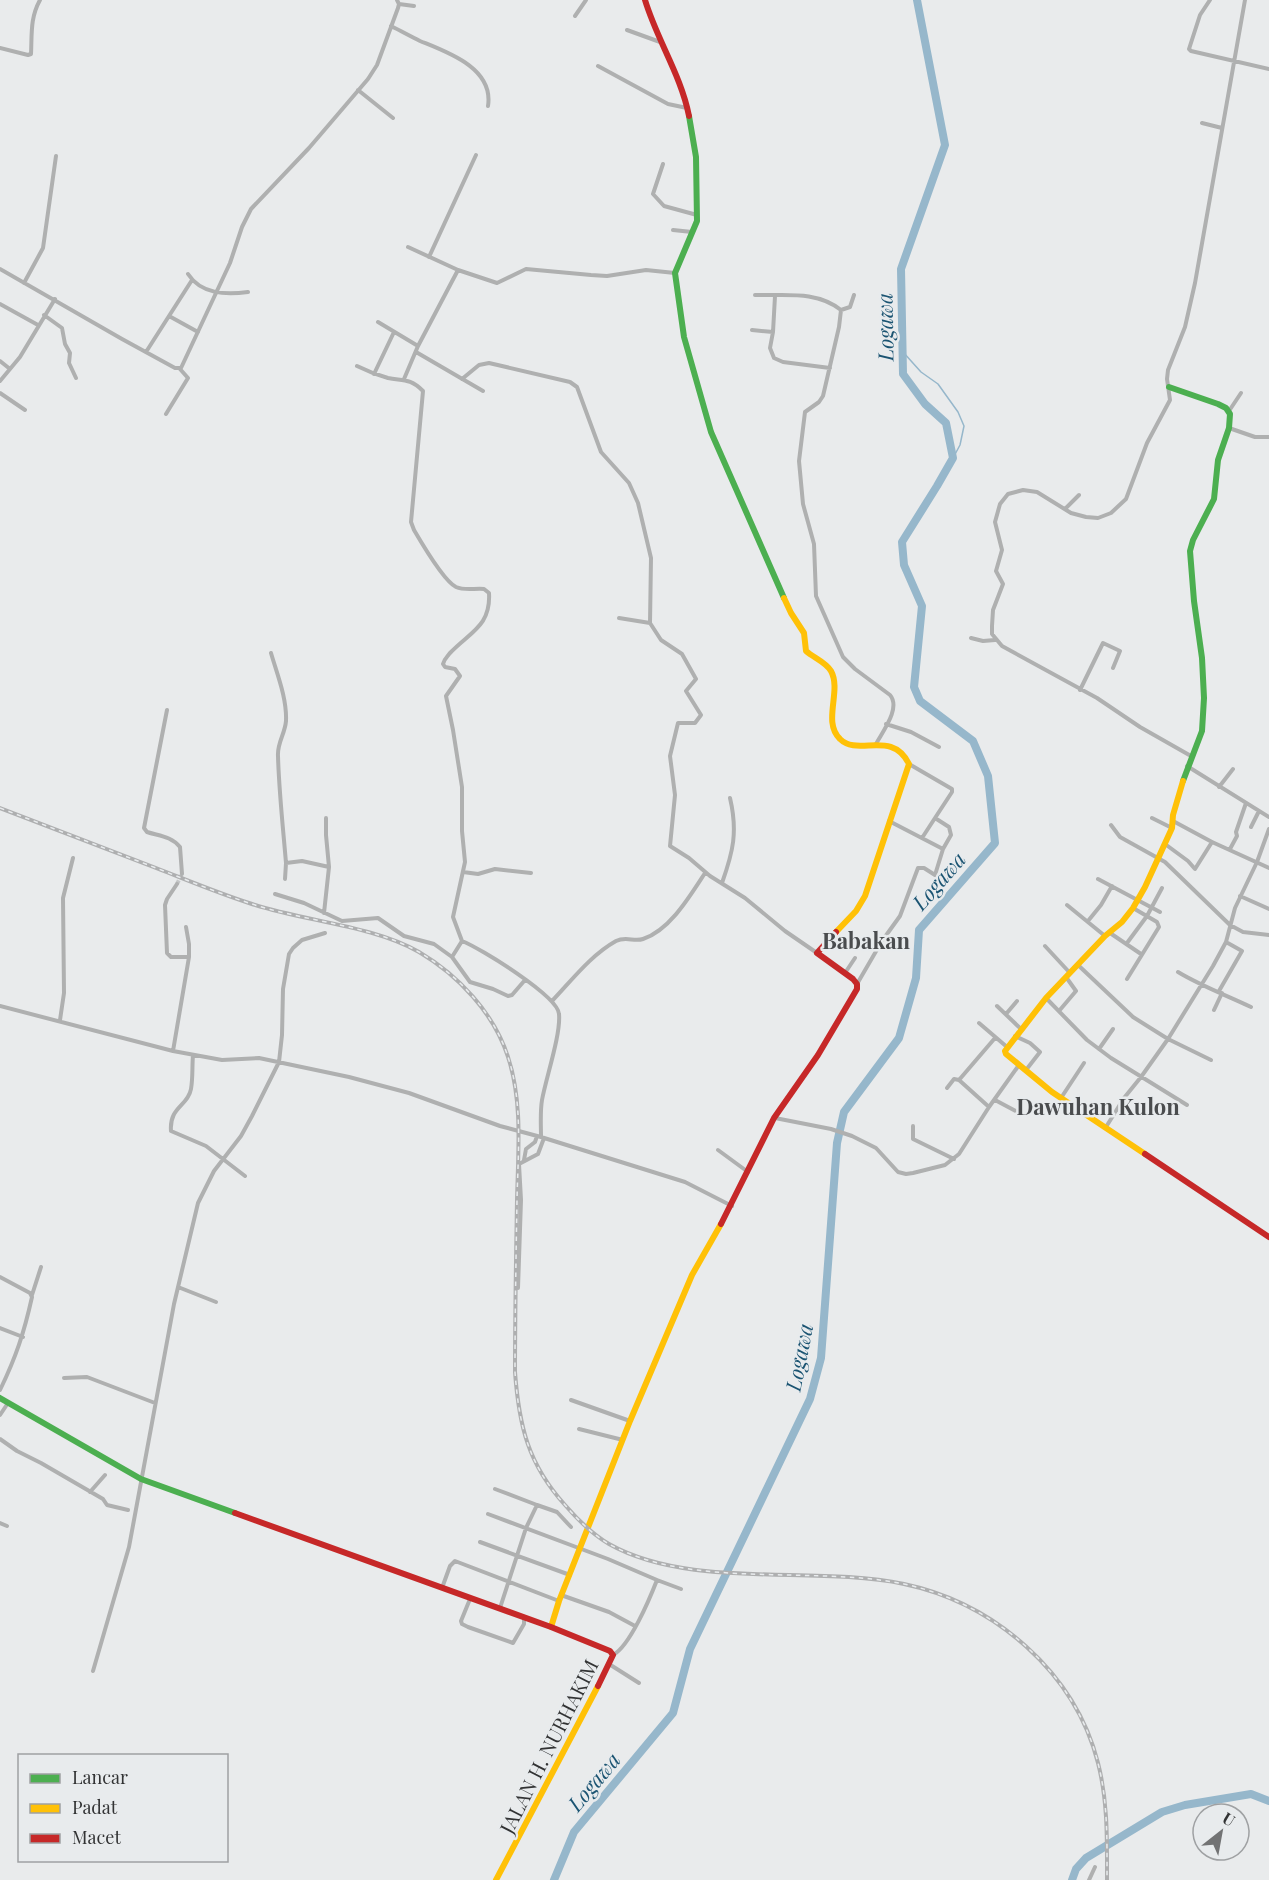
<svg xmlns="http://www.w3.org/2000/svg" width="1269" height="1880" font-family="'Playfair Display',serif">
<style>
.lines{fill:none;stroke-linecap:round;stroke-linejoin:round}
.stream{stroke:#96b7cb;stroke-width:1.5}
.river{stroke:#96b7cb;stroke-width:8}
.street-tunnel{stroke:#c4c6c7;stroke-width:4;stroke-dasharray:4 2;stroke-linecap:butt}
.street{stroke:#afb0b0;stroke-width:4}
.fast{stroke:#4caf50;stroke-width:6}
.slow{stroke:#ffc107;stroke-width:6}
.jam{stroke:#c62828;stroke-width:6}
.rail-casing{stroke:#aeafb0;stroke-width:4}
.rail{stroke:#e8ebed;stroke-width:1.5;stroke-dasharray:4.5;stroke-linecap:butt}
.labels{text-anchor:middle;dominant-baseline:central;stroke-width:5;stroke-linejoin:round;paint-order:stroke}
.street-label{font-size:20px;fill:#323334;stroke:#e8ebed}
.water-label{font-size:21px;font-style:italic;fill:#1b5472;stroke:#e8ebed}
.quarter-label{font-size:22px;font-weight:bold;fill:#4a4c4e;stroke:#e8ebed}
</style>
<rect width="100%" height="100%" fill="#e9ebec"/>
<g class="lines">
<path class="stream" d="M903,352L921,372L938,384L958,412L964,426L960,445L953,458"/>
<path class="river" d="M554,1880L574,1832L673,1713L690,1649L810,1399L821,1358L837,1143L844,1112L899,1038L916,978L919,930L995,843L988,776L973,741L920,701L914,687L922,606L904,565L902,542L937,486L953,458L946,423L925,404L903,374L901,269L945,145L917,0
M1072,1880L1076,1869L1086,1858L1162,1812L1185,1805L1251,1794L1269,1801"/>
<path class="street-tunnel" d="M177,884L182,874"/>
<path class="street" d="M1210,0L1200,15L1189,49L1191,51L1269,69
M399,4L414,6
M575,16L586,0
M391,26C401,31 410,36 420,41C447,52 494,68 488,106
M627,30L660,42
M0,48L28,55L31,54C32,34 30,18 40,0
M598,66L668,104L687,108
M358,90L393,118
M1202,123L1222,128
M663,164L653,194L664,206L697,215
M673,230L692,232
M408,247L458,270L497,283L526,269L591,275L607,276L646,270L675,273
M429,257L476,155
M0,269L122,339L175,368H181L230,263L242,227L251,209L309,148L368,79L377,65L398,8L399,4L397,0
M188,274C201,294 225,295 248,292
M24,283L43,248L56,156
M755,295C784,296 816,290 841,310
M854,295L850,307L841,310L839,327L823,396L819,402L805,412L799,461L803,504L814,544L816,596L843,657L855,669L890,695C901,708 883,731 876,744
M0,304L38,325
M44,315L62,328L65,344L70,353L69,363L76,378
M169,316L198,332
M378,322L418,346
M752,330L773,332L775,296
M773,332L770,348L774,358L783,362L830,368
M146,352L192,280
M416,352L483,391
M0,361L10,369
M374,374L394,332
M404,379L418,346L458,270
M462,379L479,365L489,363L570,382L577,387L601,452L629,483L638,503L651,558L650,623L661,640L682,654L696,679L686,691L701,715L695,723H678L670,756L675,795L670,846L689,858L710,876L745,898L785,931L817,953
M0,381L20,357L55,299
M0,393L25,410
M1229,411L1241,393
M166,414L188,378L180,369
M1229,428L1255,437H1269
M1065,509L1079,495
M619,618L650,623
M971,638L983,641L995,640
M271,653C277,674 287,698 286,721C285,734 277,743 278,756C279,792 283,827 286,863L302,861L329,867
M1080,690L1103,643L1120,651L1113,668
M167,710L144,828L147,832C159,836 171,836 180,847L182,874
M886,724L911,732L939,747
M1191,756L1140,727L1097,698L1002,646L992,634V626L993,610L1003,584L996,571L1002,550L995,522L1000,504L1008,494L1023,490L1037,492L1071,513L1086,517L1098,518L1111,513L1126,499L1147,443L1170,400L1167,379L1168,370L1185,327L1195,283L1245,0
M1187,766L1269,817
M1219,787L1233,769
M1152,818L1172,828
M889,821L943,849
M1173,821L1212,842L1269,868
M1111,825L1120,837L1165,862L1230,925L1243,932L1269,935
M1251,827L1259,811
M922,838L935,818
M1165,844L1188,861L1195,869L1212,842
M1230,849L1237,836L1236,832L1246,803
M463,872L478,874L495,869L531,873
M285,879L286,863
M1098,879L1160,912
M722,883C733,852 738,832 730,798
M177,884L167,899L165,905L167,953L171,957H189
M275,894L304,903L342,921L378,918L404,936L434,944L452,957L462,941L453,917L465,862L462,831V787L453,730L446,696L460,676L455,669L445,667L443,664C444,659 447,657 450,653C470,632 491,626 489,593L484,589C475,588 465,591 456,587C444,581 421,542 414,530L411,522L423,391C410,378 403,381 388,378C377,375 367,371 357,366
M1240,896L1269,909
M1067,905L1105,936
M324,913L329,867L326,835V818
M1088,921L1101,905L1112,886
M1110,933L1141,954
M462,941C480,948 558,996 559,1014C561,1034 546,1078 542,1100C540,1112 541,1125 541,1137
M1127,943L1147,916L1162,888
M1045,946L1070,973
M452,957L470,982L493,989L508,996L512,995L525,980
M1078,965L1133,1017L1168,1039L1211,1060
M1178,972C1201,986 1226,995 1251,1007
M845,973L855,958
M1127,979L1159,927L1157,922L1133,908
M857,984L882,941L900,916L918,868H924L935,875L943,849L951,835L949,827L935,818L952,792V789L909,764
M1219,991L1242,951L1226,942
M1046,998L1087,1040L1111,1058L1187,1105
M552,1001C572,980 591,955 616,941C626,936 634,942 643,939C670,930 690,896 705,873
M0,1006L173,1051L222,1060L259,1058L349,1077L409,1093L500,1126L541,1137L685,1182L732,1206
M997,1006L1021,1029
M1214,1010L1222,993
M1059,1011L1076,991L1066,977
M1006,1014L1017,1001
M60,1020L64,993L63,898L73,858
M979,1023L1007,1047
M1015,1036L1030,1043L1040,1052L1026,1070
M1099,1049L1113,1029
M173,1051L189,957V944L186,927
M193,1055C192,1066 193,1078 191,1089C188,1106 169,1107 171,1131L206,1146L245,1176
M947,1088L954,1079L959,1080
M1061,1098L1084,1063
M995,1100L1023,1115
M989,1107L959,1080L995,1038
M775,1118L831,1129L852,1136L876,1148L898,1172L906,1174L913,1173L945,1165L959,1154L989,1107L1019,1065
M913,1126V1139L954,1159
M1106,1127L1124,1098L1141,1077L1168,1039L1213,966L1226,942L1235,908L1257,862L1269,829
M718,1150L748,1172
M524,1160L526,1149L535,1142L537,1136
M0,1277L30,1293L32,1297C24,1333 16,1357 0,1390
M178,1287L216,1302
M518,1288L521,1200L519,1164L538,1154L544,1138
M32,1295L41,1267
M0,1328L23,1337
M64,1378L87,1377L155,1403
M571,1400L630,1421
M0,1415L8,1403
M579,1429L623,1440
M0,1439L17,1451L41,1463L103,1499L107,1505L128,1510
M495,1489L537,1505L526,1528L500,1608
M90,1492L105,1475
M537,1505L557,1512L571,1527
M488,1514L608,1559L657,1580C650,1598 630,1646 613,1655
M0,1523L7,1526
M480,1542L570,1575
M657,1580L681,1589
M442,1588L450,1566L455,1561L559,1601
M561,1595L609,1612L635,1626
M470,1599L461,1621L462,1624L468,1627L513,1643L524,1624V1618
M609,1664L639,1683
M93,1671L129,1547L174,1304L198,1203L214,1171L241,1136L252,1116L279,1062L282,1035L283,989L289,954L293,948L302,940L325,933
M1089,1880L1095,1867"/>
<path class="fast" d="M689,116L696,157L697,221L675,273L684,337L711,432L784,598
M1169,387L1218,404L1226,408L1230,414L1229,428L1218,460L1214,499L1193,540L1190,551L1194,601L1202,658L1204,698L1202,731L1183,781
M0,1398L141,1479L235,1513"/>
<path class="slow" d="M784,598L791,613L804,633L806,651C814,658 826,662 831,671C842,691 822,722 840,739C858,757 892,729 909,764L865,896L856,911L836,932
M1145,1154L1052,1092L1006,1054L1005,1051L1046,998L1105,936L1122,922L1133,908L1145,887L1172,828L1173,815L1183,781
M551,1627L559,1601L630,1421L692,1275L721,1224
M496,1880L598,1686"/>
<path class="jam" d="M645,0C657,40 681,75 689,116
M1145,1154L1269,1237
M721,1224L774,1118L818,1055L857,989V984L853,979L817,953L836,932
M235,1513L551,1627L610,1651L613,1655L598,1686"/>
<defs>
<path id="rail" d="M0,808C52,828 104,848 156,868C187,880 218,893 249,903C301,921 372,925 419,952C458,975 494,1013 508,1057C523,1102 518,1153 517,1200C516,1258 515,1315 515,1372C519,1426 528,1464 565,1505C578,1520 592,1534 609,1544C691,1590 813,1565 904,1584C994,1603 1075,1672 1098,1763C1108,1802 1107,1840 1107,1880"/>
</defs>
<use href="#rail" class="rail-casing"/>
<use href="#rail" class="rail"/>
</g>
<g class="labels">
<g class="street-label">
<text transform="translate(548 1746) rotate(-63)">JALAN H. NURHAKIM</text>
</g>
<g class="water-label">
<text transform="translate(884 327) rotate(-91)">Logawa</text>
<text transform="translate(938 880) rotate(-49)">Logawa</text>
<text transform="translate(798 1357) rotate(-79)">Logawa</text>
<text transform="translate(593 1781) rotate(-50)">Logawa</text>
</g>
<g class="quarter-label">
<text x="866" y="940">Babakan</text>
<text x="1098" y="1106">Dawuhan Kulon</text>
</g>
</g>
<rect x="18" y="1754" width="210" height="108" fill="#e8ebed" stroke="#9fa1a3" stroke-width="1.5"/>
<rect x="30" y="1774" width="30" height="9" fill="#4caf50" stroke="#9fa1a3" stroke-width="1.5"/>
<text x="72" y="1784" font-size="18" fill="#323334">Lancar</text>
<rect x="30" y="1804" width="30" height="9" fill="#ffc107" stroke="#9fa1a3" stroke-width="1.5"/>
<text x="72" y="1814" font-size="18" fill="#323334">Padat</text>
<rect x="30" y="1834" width="30" height="9" fill="#c62828" stroke="#9fa1a3" stroke-width="1.5"/>
<text x="72" y="1844" font-size="18" fill="#323334">Macet</text>
<g transform="translate(1221 1832) rotate(31)"><circle r="28" fill="#e8ebed" stroke="#9fa1a3" stroke-width="1.5"/>
<path d="M0-4.5L10 22L0 15L-10 22Z" fill="#727374"/>
<text y="-9" font-size="16" font-weight="bold" text-anchor="middle" fill="#323334">U</text>
</g>
</svg>
